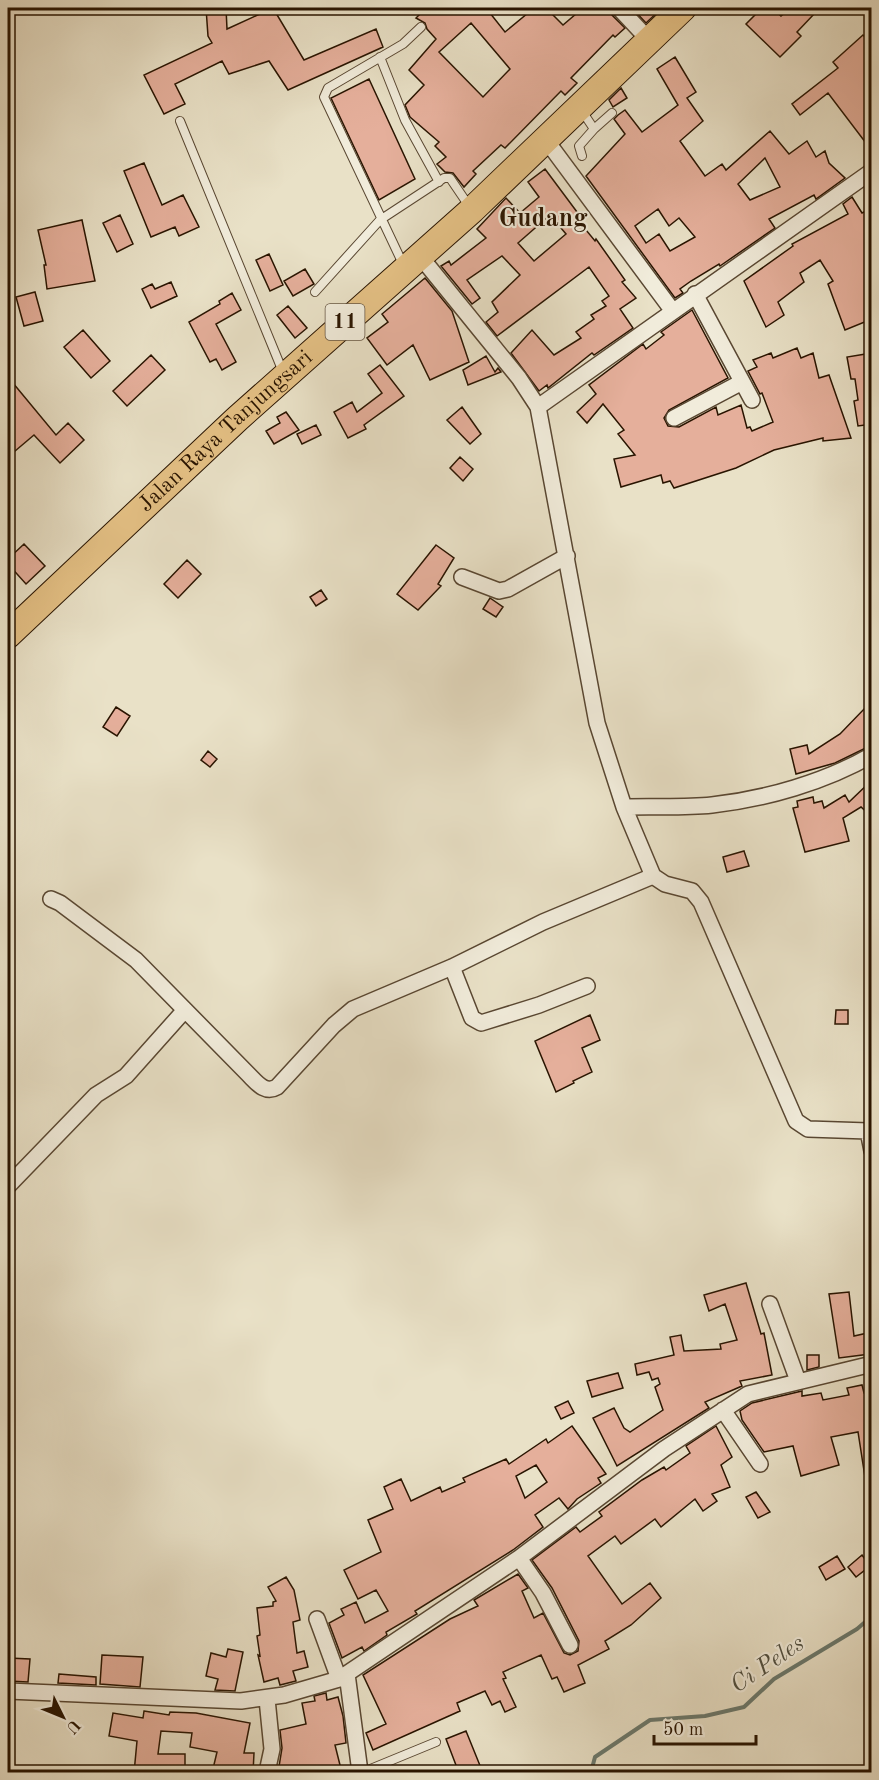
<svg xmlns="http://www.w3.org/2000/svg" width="879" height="1780" font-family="'Old Standard TT',serif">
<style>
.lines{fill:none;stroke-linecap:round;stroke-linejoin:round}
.stream{stroke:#6b796d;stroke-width:4}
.building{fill:#e5af9b;stroke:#291400;stroke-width:1.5;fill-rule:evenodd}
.lane-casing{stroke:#594732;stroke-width:10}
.street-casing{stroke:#594732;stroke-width:18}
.highway-casing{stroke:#291400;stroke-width:28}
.lane{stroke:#f1ecdb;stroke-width:8}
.street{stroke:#f1ecdb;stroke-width:15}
.highway{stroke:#e4c084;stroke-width:26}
.labels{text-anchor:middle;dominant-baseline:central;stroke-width:4.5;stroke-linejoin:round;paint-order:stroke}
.shield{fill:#f1ecdb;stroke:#655542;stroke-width:1.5}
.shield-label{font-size:21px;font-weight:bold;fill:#291400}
.street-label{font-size:22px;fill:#291400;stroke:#f1ecdb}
.water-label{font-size:24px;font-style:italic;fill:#504f40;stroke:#f1ecdb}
.quarter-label{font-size:26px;font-weight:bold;fill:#291400;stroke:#f1ecdb}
</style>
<rect width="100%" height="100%" fill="#e9e1c7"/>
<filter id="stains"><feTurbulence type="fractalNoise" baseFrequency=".00333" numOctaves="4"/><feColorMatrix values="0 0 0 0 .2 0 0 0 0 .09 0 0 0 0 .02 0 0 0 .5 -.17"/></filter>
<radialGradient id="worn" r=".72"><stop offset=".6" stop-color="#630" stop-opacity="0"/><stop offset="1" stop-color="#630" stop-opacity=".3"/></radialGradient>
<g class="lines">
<path class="stream" d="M591,1772L595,1757L650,1720L705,1716L744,1707L774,1679L857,1629L872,1616"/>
</g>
<path class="building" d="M206,8H226L227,29L273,8L304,60L376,29L383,47L288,90L269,61L229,74L222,61L175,84L185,104L164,114L144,75L212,43L208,36Z
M426,8H486L505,32L528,13L523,8H546L563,25L583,8H610L612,15L625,28L615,37L613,35L571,78L577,83L565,95L561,91L505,148L501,145L473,171L476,174L464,187L453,173L445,172L437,164L446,157L435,146L439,142L410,117L405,105L424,85L409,70L436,39L427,29L425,23L416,18ZM471,23L510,69L483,97L439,52Z
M632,8H662L646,23Z
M762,8H772L781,16L791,8H810L815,13L797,32L801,36L780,57L746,24Z
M863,35L872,44V151L828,93L800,115L792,104L838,68L833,62Z
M675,57L696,92L687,98L703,121L680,141L705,176L722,164L726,170L770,131L789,154L807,141L816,157L825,151L829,163L845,178L816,199L814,195L769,219L775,228L720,266L719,264L691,281L680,289L683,293L675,298L586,176L625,134L614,119L618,115L625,110L642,132L678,105L657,69ZM765,158L780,187L750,200L738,184ZM658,209L669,226L679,218L695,237L670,251L659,234L646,243L635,226Z
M369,79L415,179L379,200L331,98Z
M621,88L627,98L613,107L609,100Z
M144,163L162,205L183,195L199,227L179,236L175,227L151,237L124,171Z
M545,169L580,216L577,219L595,241L596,239L625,280L622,282L636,298L620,309L633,328L594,355L592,353L548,388L547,385L539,391L511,353L532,330L554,355L581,338L576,332L594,319L591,315L606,306L602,301L609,296L589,267L497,336L486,322L498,312L492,302L520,275L502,256L467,280L480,298L472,304L441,266L449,261L451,265L486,238L477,229L506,198L520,213L539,197L528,182ZM550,215L566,234L534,261L518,243Z
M852,197L862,213L872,208V255L868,257L872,266V319L845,330L828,284L833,281L820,260L800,273L804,282L778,302L784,315L766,327L744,281L793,246L792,244L848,214L843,204Z
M120,215L133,244L117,252L103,223Z
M82,220L95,281L47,289L44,265H46L38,230Z
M269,254L283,285L270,291L256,260Z
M305,269L314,284L293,296L284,281Z
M425,278L452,311L469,362L430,380L413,345L387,365L367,338L388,322L382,314Z
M171,282L177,296L151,308L142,289L152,284L155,289Z
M35,292L43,321L24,326L16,297Z
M232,293L241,310L216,324L236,362L222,370L216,359L210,362L189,322L220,304L219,301Z
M288,306L307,328L295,338L277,315Z
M692,310L728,378L669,410L664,418L668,426L679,427L716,407L718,415L741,405L747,428L750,427L752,431L773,422L762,393L760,394L748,371L757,367L753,360L771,353L773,358L797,348L801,358L813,353L819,378L829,375L851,438L823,441V438L774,450L736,468L674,488L670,481L663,483L661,475L621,487L614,459L635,455L618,434L624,430L603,404L587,423L577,412L596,394L589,385L643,344L646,349L664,335L661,332Z
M83,330L110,361L91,378L64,347Z
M872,353V424L858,426L854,401L858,400L855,379H851L847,357Z
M151,355L165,370L127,406L113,391Z
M486,356L495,372L498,368L501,372L468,385L463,370Z
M380,365L404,396L364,425L366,429L348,438L334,412L352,402L357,412L382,393L368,374Z
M8,377L56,435L68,423L84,440L60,463L34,435L8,457Z
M462,407L481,434L470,444L447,420Z
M286,412L299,430L274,444L266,431L280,423L277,417Z
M316,425L321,435L302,444L297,434Z
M460,457L473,469L463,481L450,468Z
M24,544L45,566L26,584L8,564V559Z
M436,545L454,558L438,584L441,586L418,610L397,594Z
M187,560L201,574L178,598L164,584Z
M321,590L327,599L316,606L310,597Z
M490,598L503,607L496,617L483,609Z
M116,707L130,716L117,736L103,727Z
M865,708L872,716V745L835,763L796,774L790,749L807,745L809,754L840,734Z
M208,751L217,759L210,767L201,760Z
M872,780V817L861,807L843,818L849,841L805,852L793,808L798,807L797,801L813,797L814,803L822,801L824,808L845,795L849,802Z
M744,851L749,866L727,872L723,857Z
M836,1010H848V1024H835Z
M590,1015L600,1040L582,1048L592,1072L573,1081L574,1083L556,1092L535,1041Z
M746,1283L761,1334L764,1333L772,1375L740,1381L742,1386L705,1402L709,1408L617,1466L593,1418L614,1408L624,1428L630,1432L663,1410L655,1387L660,1384L658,1378L652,1380L649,1372L637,1375L635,1364L674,1355L670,1337L681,1335L684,1351L721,1349L720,1344L737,1340L725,1304L709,1311L704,1295Z
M849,1292L854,1336L872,1332V1348H869L870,1354L839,1358L829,1294Z
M807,1355H819V1367L807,1370Z
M618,1373L623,1388L592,1397L587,1381Z
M862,1385L864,1393L870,1392L872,1398V1477H865L858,1432L831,1437L839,1465L801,1476L793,1446L764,1452L742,1420L740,1411L752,1403L802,1391V1396L821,1393L823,1400L849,1395L847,1388Z
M568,1401L574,1413L561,1419L555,1407Z
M572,1426L606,1474L598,1478L601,1483L577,1499L568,1509L559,1498L535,1515L543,1527L513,1550L415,1611L417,1614L386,1632L387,1635L364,1651L362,1647L342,1658L329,1623L344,1615L341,1609L356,1602L365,1623L388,1611L376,1590L358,1599L344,1570L381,1552L368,1520L393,1509L384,1487L401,1479L411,1501L440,1487L442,1492L465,1482L463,1478L506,1459L509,1464L546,1439L548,1443ZM536,1465L547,1482L525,1498L516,1476Z
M716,1426L732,1457L721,1465L730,1487L712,1494L717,1501L703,1511L695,1499L661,1527L655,1519L621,1544L615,1536L588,1556L622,1604L650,1583L661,1598L631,1625L605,1641L609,1649L578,1665L585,1683L564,1692L557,1677L552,1679L541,1655L503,1672L506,1678L503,1679L516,1707L505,1712L500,1701L492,1705L485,1691L457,1703L460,1711L373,1750L366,1733L386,1724L363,1675L450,1619L478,1606L474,1600L518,1574L528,1588L522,1591L534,1618L543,1613L564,1653L570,1655L578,1651L579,1641L552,1588L532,1560L576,1527L580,1532L602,1516L599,1512L642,1480L664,1467L666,1470L690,1453L686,1446Z
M756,1492L770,1512L758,1518L746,1497Z
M862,1555L870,1566L856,1577L848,1567Z
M837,1556L845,1569L826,1580L819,1567Z
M286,1577L294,1590L300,1620L293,1622L297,1653L304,1651L308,1667L293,1671L296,1681L280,1685L278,1678L264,1682L258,1655L260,1656L257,1636L260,1635L257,1608L273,1606V1602L276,1601L268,1587Z
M228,1649L243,1652L235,1691L215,1690L218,1679L206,1676L211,1653L226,1657Z
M102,1655L143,1657L140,1687L100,1684Z
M8,1658L30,1659L28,1682L8,1681Z
M59,1674L96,1677V1685L58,1683Z
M326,1693L327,1700L338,1697L343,1716L346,1743L335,1745L342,1773H278L282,1748L280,1730L306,1724L302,1703L315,1701L314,1696Z
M144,1711L169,1715L170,1712L196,1713L250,1723L244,1753H254L253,1773H212L217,1752L190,1747L192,1733L161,1731L158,1754H185V1773H134L137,1741L109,1736L113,1713L143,1718Z
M466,1731L483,1773H459L446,1739Z"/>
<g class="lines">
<defs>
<path id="lane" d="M380,57L405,120L439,182
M180,121L283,372
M594,129L612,113
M582,156L579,146L594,129L582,111
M403,264L324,97L328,88L403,44L421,27
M315,292L380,220L444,178H450L469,206
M363,1772L436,1742"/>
<path id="street" d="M619,8L649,40
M546,140L672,310
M420,256L519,378L538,407L597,723L624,807L653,876L665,884L692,891L701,902L796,1121L808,1129L868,1131L872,1151
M695,294L752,400
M538,407L872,171
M674,418L742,382
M462,577L499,591L508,589L567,556
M624,807C653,806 683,808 712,805C766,799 825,782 872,755
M51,899L60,903L136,960L249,1075C257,1083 265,1094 277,1087L334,1025L353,1009L452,967L543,922L653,876
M452,967L472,1018L481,1023L539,1005L587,986
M8,1186L96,1095L126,1076L184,1011
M770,1304L798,1381
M723,1410L760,1464
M519,1558L543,1593L570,1645
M317,1619L339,1679
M347,1674L360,1772
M8,1691L241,1701L284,1695L339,1679L519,1558L664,1449L748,1394L872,1364
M267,1772L272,1749L267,1699"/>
<g id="highway">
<path id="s1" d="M8,635L237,419L472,210L683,8"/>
</g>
</defs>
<use href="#lane" class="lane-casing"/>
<use href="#street" class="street-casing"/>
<use href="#highway" class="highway-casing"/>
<use href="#lane" class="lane"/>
<use href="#street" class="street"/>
<use href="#highway" class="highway"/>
</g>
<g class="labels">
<rect class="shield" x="325.5" y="304" width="39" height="36" rx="4.5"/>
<g class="shield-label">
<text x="345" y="322">11</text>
</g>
<g class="street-label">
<text stroke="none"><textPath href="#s1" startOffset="298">Jalan Raya Tanjungsari</textPath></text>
</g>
<g class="water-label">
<text transform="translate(768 1665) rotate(-34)">Ci Peles</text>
</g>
<g class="quarter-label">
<text x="543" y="219">Gudang</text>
</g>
</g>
<rect width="879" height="1780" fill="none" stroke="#e9e1c7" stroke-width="30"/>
<rect x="9" y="9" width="861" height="1762" fill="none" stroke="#291400" stroke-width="3"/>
<rect x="15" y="15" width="849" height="1750" fill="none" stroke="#291400" stroke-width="1.5"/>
<g transform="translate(63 1717) rotate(133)" stroke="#f1ecdb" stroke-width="4.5" paint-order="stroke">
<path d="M0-4.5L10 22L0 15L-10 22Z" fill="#291400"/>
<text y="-9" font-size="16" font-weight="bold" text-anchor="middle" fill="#291400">U</text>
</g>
<path d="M654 1735v9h102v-9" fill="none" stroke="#291400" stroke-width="3"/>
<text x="663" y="1735" font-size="18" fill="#291400" stroke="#f1ecdb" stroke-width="4.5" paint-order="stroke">50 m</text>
<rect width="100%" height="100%" filter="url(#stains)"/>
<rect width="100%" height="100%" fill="url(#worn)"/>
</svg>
